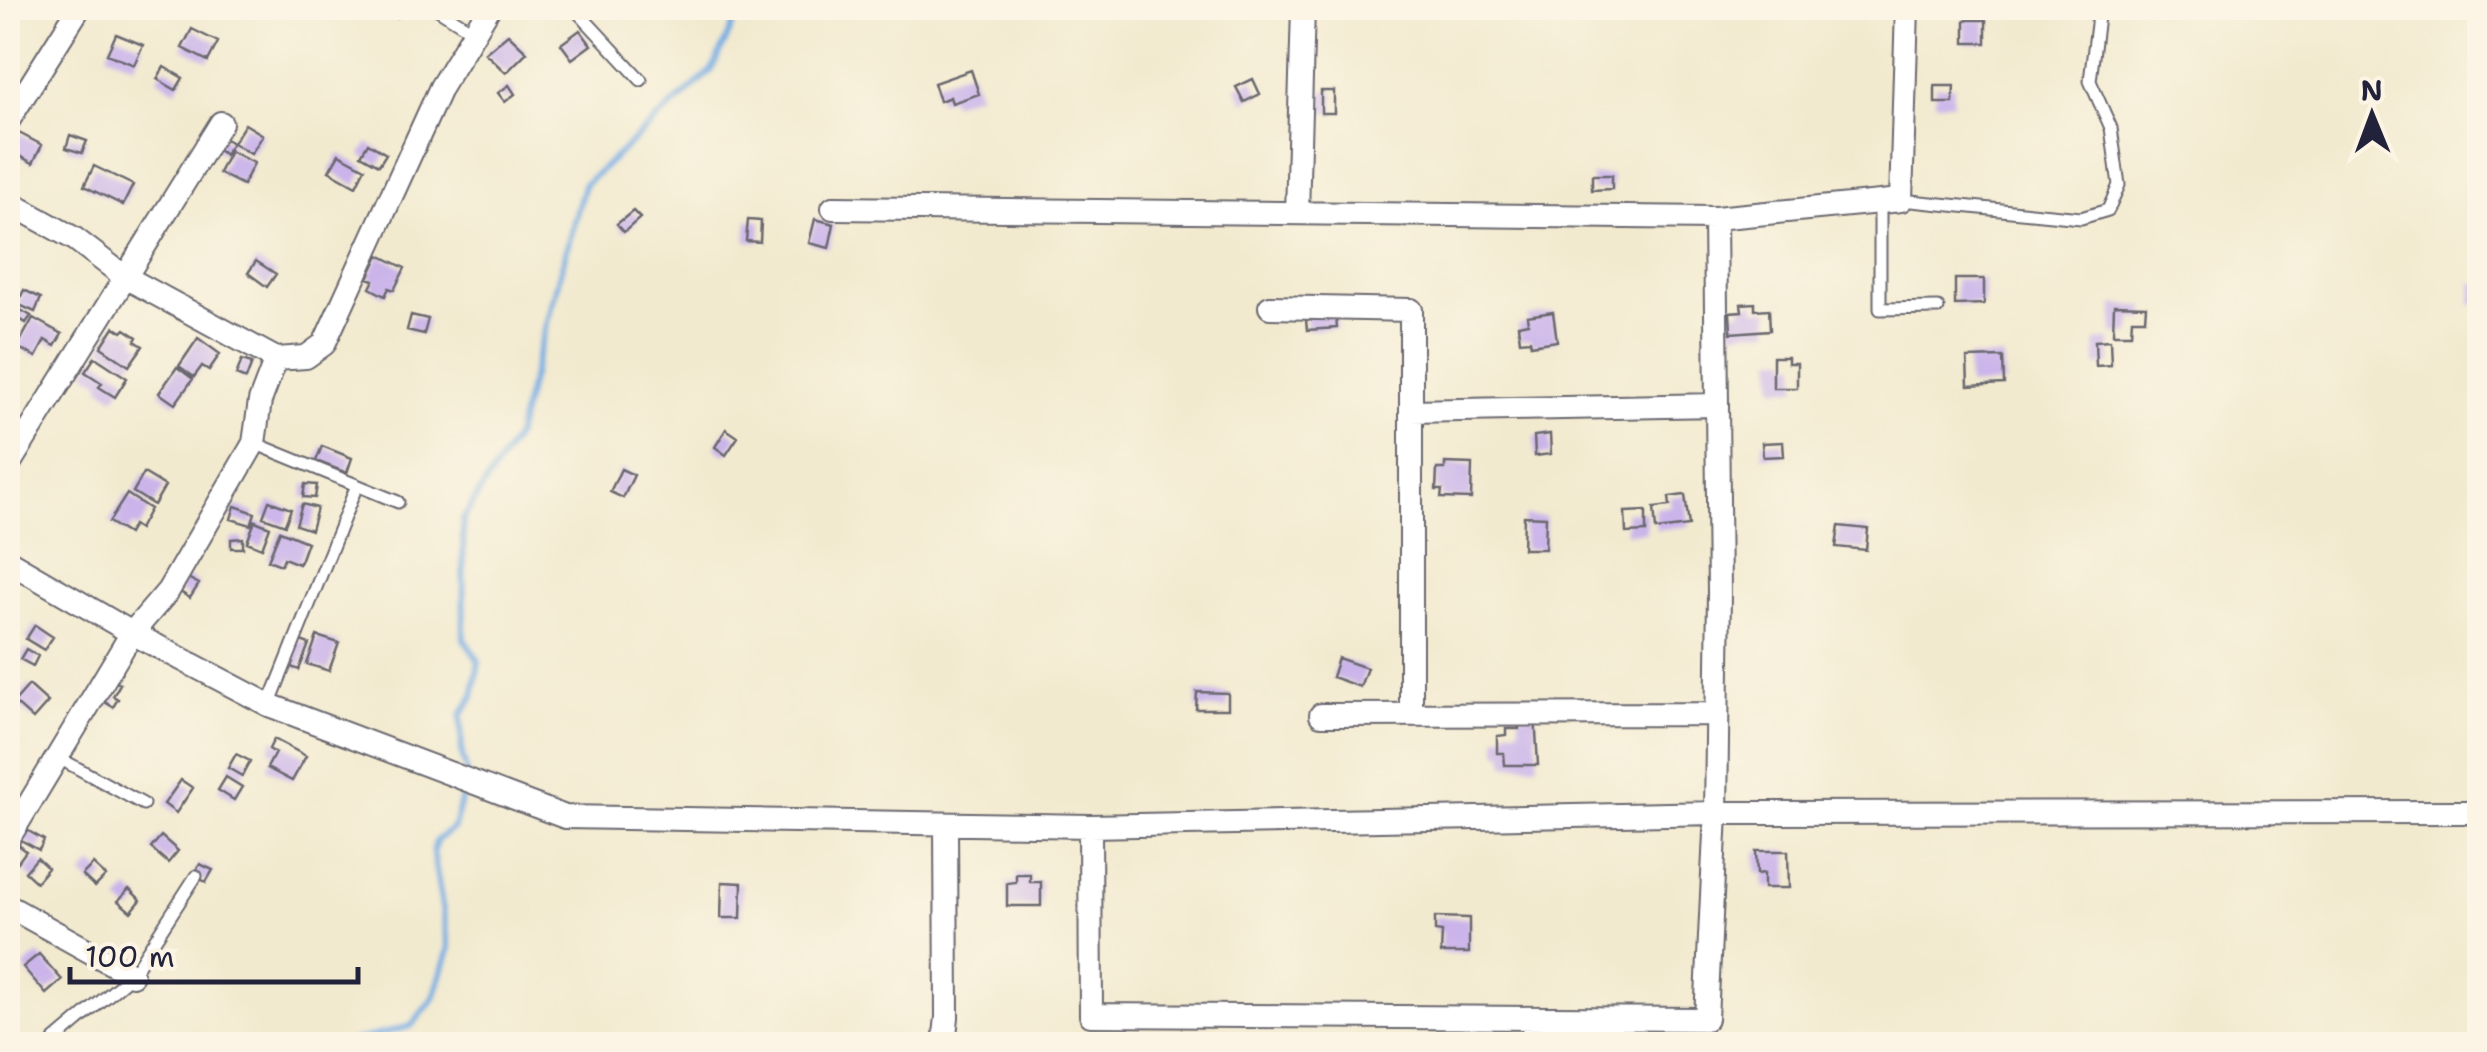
<svg xmlns="http://www.w3.org/2000/svg" width="2487" height="1052" font-family="'Shantell Sans',sans-serif">
<style>
.lines{fill:none;stroke-linecap:round;stroke-linejoin:round}
.stream{stroke:#72abe2;stroke-width:6}
.building{fill:#cab4ea}
.lane-casing{stroke:#6b686f;stroke-width:15}
.street-casing{stroke:#6b686f;stroke-width:26}
.lane{stroke:#fff;stroke-width:11}
.street{stroke:#fff;stroke-width:22}
</style>
<rect width="100%" height="100%" fill="#fcf5e5"/>
<filter id="ink" filterUnits="userSpaceOnUse"><feTurbulence type="fractalNoise" baseFrequency=".01" numOctaves="2"/><feDisplacementMap in="SourceGraphic" scale="20" xChannelSelector="R" yChannelSelector="G"/><feConvolveMatrix kernelMatrix="1 2 1 2 8 2 1 2 1" color-interpolation-filters="sRGB"/></filter>
<filter id="wash" filterUnits="userSpaceOnUse"><feTurbulence type="fractalNoise" baseFrequency=".0048" numOctaves="4" result="noise"/><feDisplacementMap in="SourceGraphic" scale="40" xChannelSelector="R" yChannelSelector="G"/><feGaussianBlur stdDeviation="2.25" result="paint"/><feColorMatrix in="noise" values="0 0 0 0 0 0 0 0 0 0 0 0 0 0 0 0 0 1.4 0 .05"/><feComposite in="paint" operator="in"/></filter>
<g filter="url(#wash)">
<rect width="100%" height="100%" fill="#f2eacf"/>
<g class="lines">
<path class="stream" d="M467,773L462,755L461,715L473,697L479,661L464,639L463,519L516,436L584,185L712,70L741,8
M345,1044L411,1026L434,998L449,949L433,852L436,841L454,827L465,786"/>
</g>
<g id="blocks">
<path class="building" d="M374,8H402L397,18Z
M1965,20H1986V43H1965Z
M192,29L218,42L208,61L182,48Z
M580,30L591,45L572,59L561,44Z
M116,34L143,45L134,65L107,54Z
M508,34L527,52L506,73L485,53Z
M164,67L183,78L176,90L157,79Z
M971,70L979,94L952,103L950,97L940,101L934,83Z
M1253,79L1260,94L1244,102L1236,87Z
M509,85L515,94L505,102L498,93Z
M1935,86H1954L1953,103H1935Z
M1321,91H1334V113H1321Z
M245,124L263,135L251,154L233,143Z
M17,132L42,145L33,163L8,150Z
M70,135L87,141L82,153L66,148Z
M222,137L232,143L225,155L215,148Z
M368,143L386,154L379,165L361,155Z
M230,151L254,163L243,185L219,173Z
M339,154L365,168L356,186L329,171Z
M94,166L133,185L123,205L84,186Z
M1592,175H1612V189L1592,190Z
M633,211L640,218L624,232L617,224Z
M815,219L834,224L829,248L809,243Z
M748,220L761,221L760,242L746,241Z
M379,255L405,268L394,290L389,288L385,296L370,288L374,280L368,278Z
M256,261L276,274L267,287L248,273Z
M1955,279H1984V304L1955,305Z
M2472,283H2480V304H2471Z
M24,290L41,298L35,312L17,304Z
M9,303L18,308L11,320L8,318Z
M1755,303V310L1769,309L1770,330L1731,333L1730,312L1742,311L1741,304Z
M2114,305L2146,306L2145,319H2132L2131,334H2113Z
M1335,308L1337,328L1307,330L1305,310Z
M19,309L31,316L26,323L15,316Z
M1553,312L1557,341L1531,345L1530,340L1520,341L1518,325L1528,323L1527,316Z
M411,315L428,319L424,334L407,330Z
M33,318L62,334L55,346L45,340L36,357L17,347Z
M114,327L122,332L125,329L137,337L135,341L143,346L129,366L101,347Z
M198,338L220,354L209,370L202,366L194,377L179,366Z
M2110,340L2111,365L2096,366L2095,341Z
M95,357L127,378L115,397L99,387L102,383L85,372Z
M1773,357H1788V363H1797V388H1773Z
M2003,357L2004,384L1968,386L1967,358Z
M242,360L252,363L246,379L236,375Z
M177,367L193,379L175,404L159,393Z
M726,429L738,437L726,455L715,447Z
M1550,434L1551,454L1535,456L1534,436Z
M1783,442L1784,456L1763,457L1762,443Z
M322,446L352,458L347,473L316,461Z
M1445,463L1472,464L1471,499L1441,498L1442,490H1436L1437,469H1445Z
M621,469L634,475L623,498L610,492Z
M144,473L165,486L154,505L133,492Z
M305,484L317,485L315,498L303,497Z
M127,494L150,509L139,529L133,525L128,534L109,522Z
M1685,495L1689,526L1656,530L1654,508L1670,506L1669,497Z
M269,501L291,509L285,525L263,517Z
M302,504L317,508L311,530L296,525Z
M235,506L255,513L251,525L231,519Z
M1646,511V532L1626,533L1625,512Z
M1524,516L1546,517L1545,549H1523Z
M255,521L270,527L262,548L247,542Z
M1839,526L1868,529L1866,550L1836,547Z
M280,531L307,542L299,564L284,558L281,565L268,560Z
M243,538V548H231V539Z
M180,574L199,584L190,598L172,587Z
M35,625L53,637L44,650L26,639Z
M317,636L339,643L329,671L307,664Z
M293,638L309,644L299,670L283,664Z
M26,649L38,656L33,666L20,659Z
M1338,658L1367,668L1360,687L1332,677Z
M112,680L120,684L113,696L118,699L113,707L100,699Z
M29,685L48,702L33,719L14,702Z
M1197,692L1228,693V709H1196Z
M1519,715H1535L1538,765H1505L1504,753H1497V736L1506,735V729H1519Z
M274,739L306,756L292,781L267,768L275,753L269,749Z
M236,754L250,761L242,776L228,768Z
M226,777L242,787L234,800L218,790Z
M181,780L193,788L176,813L164,804Z
M25,829L44,840L39,850L19,839Z
M161,836L178,851L168,863L151,848Z
M15,842L26,851L18,862L8,854Z
M1756,851H1788L1789,888H1764V873L1757,874Z
M37,858L48,868L36,882L25,872Z
M93,864L106,876L95,887L82,875Z
M200,864L213,870L206,882L193,875Z
M1016,874H1030V882H1041V906H1007V883L1016,882Z
M722,882L742,883L741,918H721Z
M129,889L141,900L131,912L118,901Z
M1435,917L1469,918V953H1441L1442,932L1435,931Z
M39,954L62,980L46,994L23,967Z
M1557,1032H1579V1044H1557Z"/>
</g>
</g>
<g filter="url(#ink)">
<use href="#blocks" fill-opacity="0" stroke="#6b686f" stroke-width="2.5"/>
<g class="lines">
<defs>
<path id="lane" d="M436,8L474,32
M574,8L641,80
M1901,200L2081,218L2108,210L2119,185L2111,128L2090,81L2099,8
M1880,202V309L1938,308
M254,443L398,502
M269,705L357,485
M57,757L143,804
M54,1041L132,975L196,876"/>
<path id="street" d="M8,121L79,8
M8,202L75,239L125,277L276,359L306,357L324,344L441,87L489,8
M833,208L1715,218L1901,200L1907,8
M1297,213L1303,8
M1270,307L1411,310V715
M1411,411L1717,405
M8,466L221,123
M8,561L132,633L269,705L565,817L1090,826L1716,813L2480,812
M1321,715L1717,714
M1090,826L1091,1015L1706,1019L1716,813L1719,593L1715,218
M8,839L132,633L168,591L254,443L260,401L276,359
M8,906L132,975
M1533,1018L1534,1044
M944,1044L947,1017L946,824"/>
</defs>
<use href="#lane" class="lane-casing"/>
<use href="#street" class="street-casing"/>
<use href="#lane" class="lane"/>
<use href="#street" class="street"/>
</g>
</g>
<rect width="2487" height="1052" fill="none" stroke="#fcf5e5" stroke-width="40"/>
<g transform="translate(2372 115) rotate(359)" stroke="#fcf5e5" stroke-width="8" paint-order="stroke">
<path d="M0-8L18 38L0 25L-18 38Z" fill="#22223b"/>
<text y="-15" font-size="28" font-weight="bold" text-anchor="middle" fill="#22223b">N</text>
</g>
<path d="M70 967v15h288v-15" fill="none" stroke="#22223b" stroke-width="5"/>
<text x="85" y="967" font-size="30" fill="#22223b" stroke="#fcf5e5" stroke-width="8" paint-order="stroke">100 m</text>
</svg>
